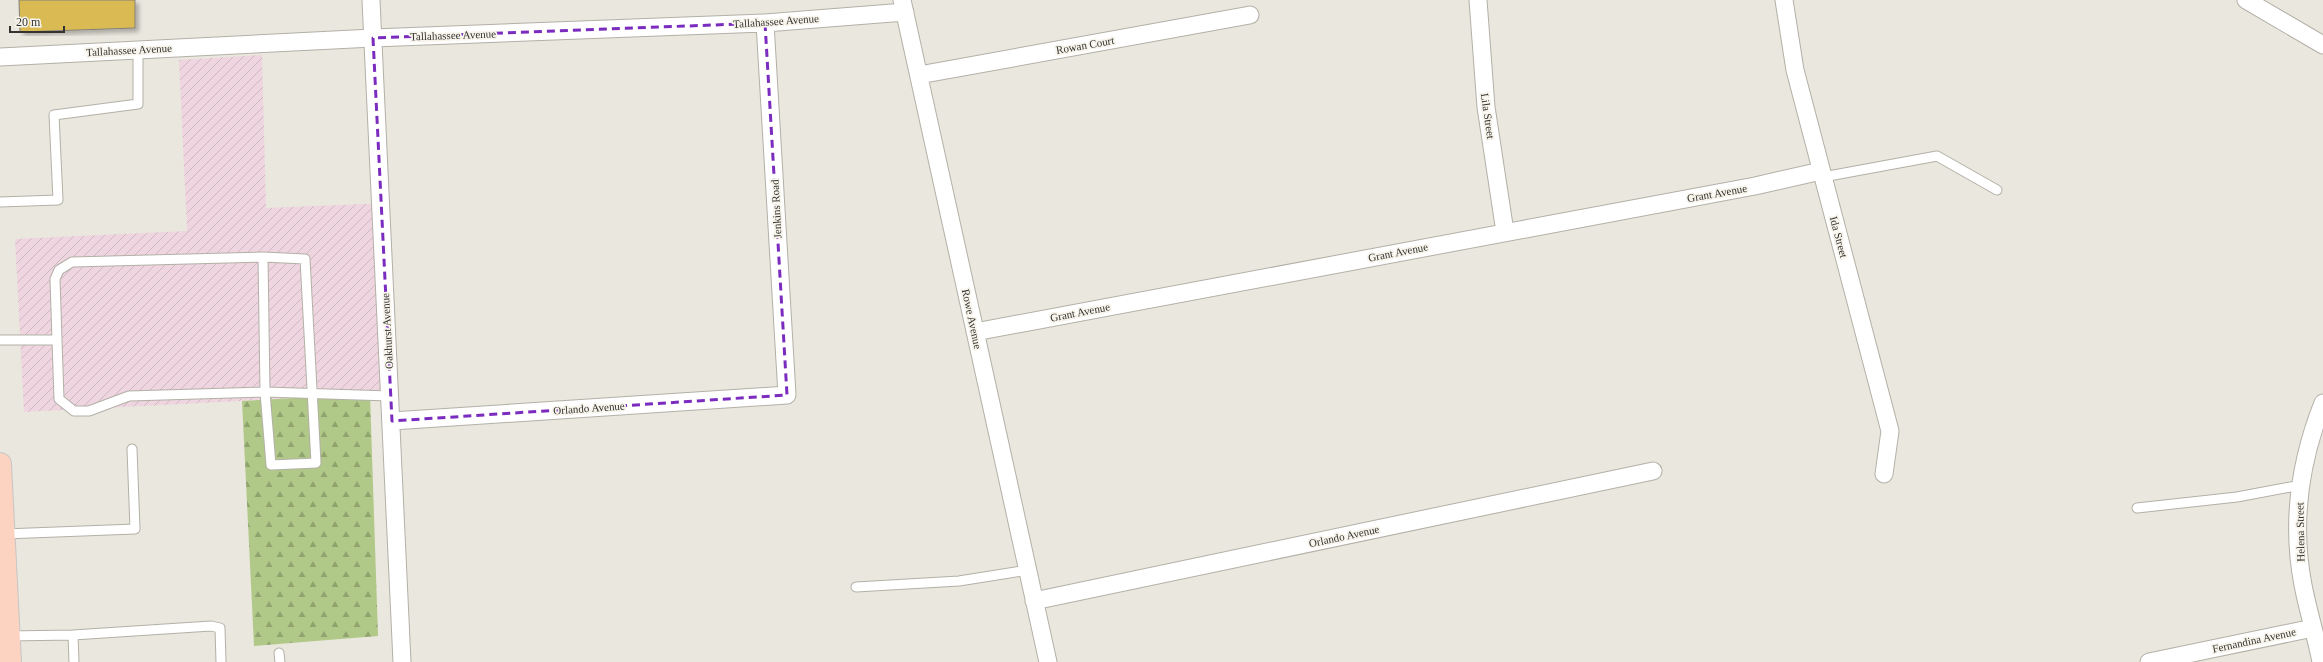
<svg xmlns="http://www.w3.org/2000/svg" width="2323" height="662" font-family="Georgia,serif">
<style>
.industrial{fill:url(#industrial-furrows)}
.forest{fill:url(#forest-firs)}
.building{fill:#daba52;stroke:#838078;filter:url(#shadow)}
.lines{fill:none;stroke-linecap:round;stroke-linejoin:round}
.lane-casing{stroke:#b3b0a7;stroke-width:11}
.street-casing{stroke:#b3b0a7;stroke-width:19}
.primary-casing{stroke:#c6c6c5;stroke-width:24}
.lane{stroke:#fff;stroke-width:9}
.street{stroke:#fff;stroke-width:17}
.primary{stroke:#fbd3c0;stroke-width:22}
.marked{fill:none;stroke:#7b2cbf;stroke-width:3;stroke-dasharray:8 5;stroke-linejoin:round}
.labels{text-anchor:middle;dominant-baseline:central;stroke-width:3.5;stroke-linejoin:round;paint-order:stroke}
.street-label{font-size:11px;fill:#34332f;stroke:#f7f4eb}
</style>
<defs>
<pattern id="industrial-furrows" width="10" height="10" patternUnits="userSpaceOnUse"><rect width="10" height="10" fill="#eed5df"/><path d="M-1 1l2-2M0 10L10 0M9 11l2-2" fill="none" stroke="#cdb7c0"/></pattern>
<pattern id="forest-firs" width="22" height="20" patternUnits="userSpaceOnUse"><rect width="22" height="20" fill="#b1c988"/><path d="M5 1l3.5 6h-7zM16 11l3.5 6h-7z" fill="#91a470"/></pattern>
<filter id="shadow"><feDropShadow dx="3.5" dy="3.5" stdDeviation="2" flood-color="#0004"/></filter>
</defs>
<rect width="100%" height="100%" fill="#eae7de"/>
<path class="industrial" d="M262,55L266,208L387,203L397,393L24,412L15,239L187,231L179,60Z"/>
<path class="forest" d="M370,394L378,636L254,646L242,401Z"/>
<path class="building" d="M19,0H135V28L20,32Z"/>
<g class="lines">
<defs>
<path id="lane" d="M1823,177L1937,156L1997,190
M0,202L58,200L54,115L138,104V50
M0,340H57L59,399L74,411H89L129,396L265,392L390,396
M57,340L55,279L59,270L72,262L263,257L265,392L271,465L316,463L305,259L263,257
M2137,508L2237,497L2301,485
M4,534L135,529L132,449
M856,587L959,581L1028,570
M73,635L74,662
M8,636L73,635L211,626L220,628L221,662
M279,653L280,662"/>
<path id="street" d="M371,0L402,662
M902,0L1048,662
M1478,0L1486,107L1505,232
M1784,0L1795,70L1890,431L1884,474
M2246,0L2323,45
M0,57L373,38L765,23L905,12
M919,75L1250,15
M975,332L1755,186L1821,171
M392,421L787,395L765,23
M1034,601L1653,471
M2149,662L2313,628
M2321,662C2316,636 2308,611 2303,585C2291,523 2300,461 2323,403"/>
<path id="primary" d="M0,464L10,662"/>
</defs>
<use href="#lane" class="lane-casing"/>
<use href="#street" class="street-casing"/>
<use href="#primary" class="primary-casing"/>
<use href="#lane" class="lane"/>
<use href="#street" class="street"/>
<use href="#primary" class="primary"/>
</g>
<path class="marked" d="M765,23L787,395L392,421L373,38Z"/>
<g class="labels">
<g class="street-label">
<text transform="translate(776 21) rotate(-4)">Tallahassee Avenue</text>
<text transform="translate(453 35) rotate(-2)">Tallahassee Avenue</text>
<text transform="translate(1085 45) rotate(-10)">Rowan Court</text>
<text transform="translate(129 50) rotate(-3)">Tallahassee Avenue</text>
<text transform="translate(1488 116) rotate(82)">Lila Street</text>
<text transform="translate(1717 193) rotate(-10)">Grant Avenue</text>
<text transform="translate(776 209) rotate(-93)">Jenkins Road</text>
<text transform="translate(1839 237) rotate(75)">Ida Street</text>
<text transform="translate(1398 252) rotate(-11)">Grant Avenue</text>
<text transform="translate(1080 312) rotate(-11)">Grant Avenue</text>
<text transform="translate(972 319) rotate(78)">Rowe Avenue</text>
<text transform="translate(387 331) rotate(-93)">Oakhurst Avenue</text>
<text transform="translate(589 408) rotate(-4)">Orlando Avenue</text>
<text transform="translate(2300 532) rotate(-91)">Helena Street</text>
<text transform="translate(1344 536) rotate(-12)">Orlando Avenue</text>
<text transform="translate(2254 640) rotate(-12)">Fernandina Avenue</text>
</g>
</g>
<path d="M10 26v6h54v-6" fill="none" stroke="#34332f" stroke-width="2"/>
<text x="16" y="26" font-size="12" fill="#34332f" stroke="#f7f4eb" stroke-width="3" paint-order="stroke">20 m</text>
</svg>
